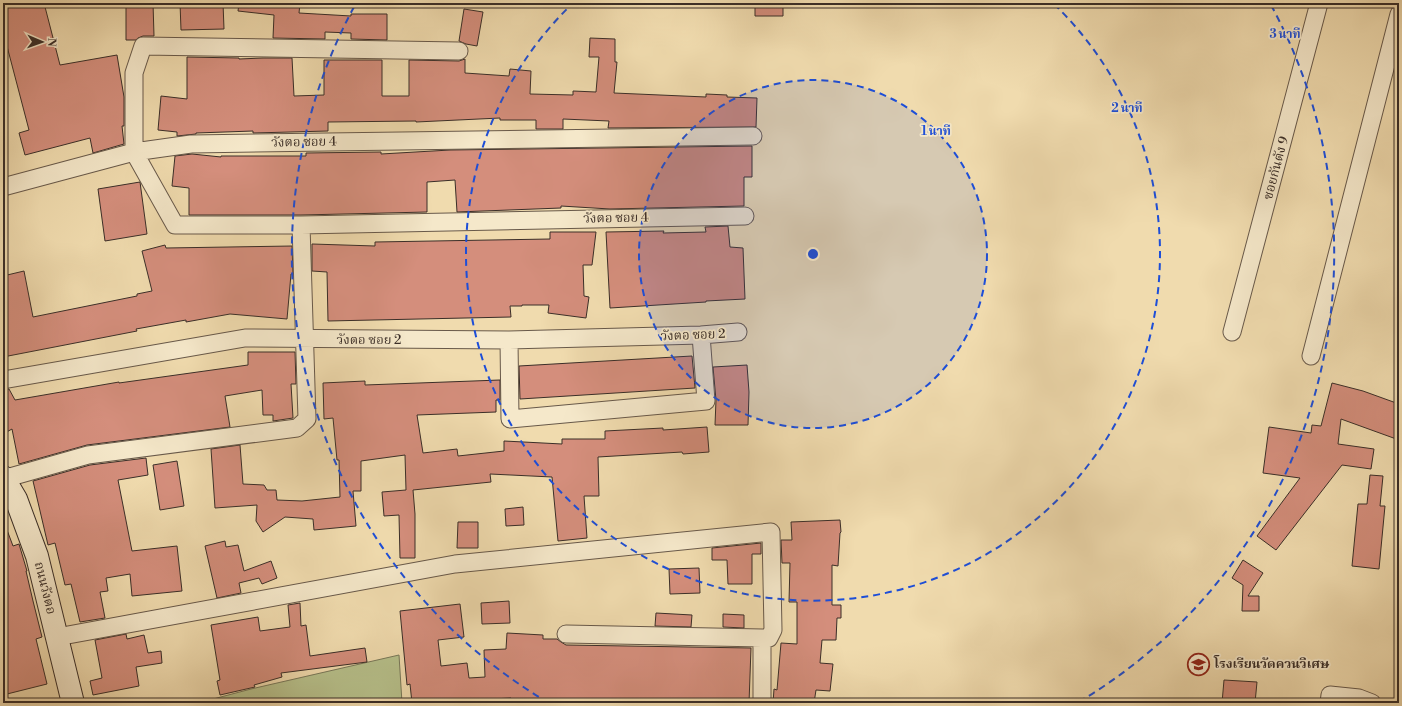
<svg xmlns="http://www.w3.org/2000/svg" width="1402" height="706" font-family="'Libre Bodoni','Noto Serif Thai',serif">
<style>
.green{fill:#b7c18c;stroke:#78785a}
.building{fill:#d48e7c;stroke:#3a2e28}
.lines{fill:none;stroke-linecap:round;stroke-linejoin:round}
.street-casing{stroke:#68594a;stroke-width:19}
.secondary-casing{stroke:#3a2e28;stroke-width:24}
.street{stroke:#f5e8ca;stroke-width:17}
.secondary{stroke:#f5e8ca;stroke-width:22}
.ring{fill:none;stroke:#1d4ed8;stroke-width:2;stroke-dasharray:7 5}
.labels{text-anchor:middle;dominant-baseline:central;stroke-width:3.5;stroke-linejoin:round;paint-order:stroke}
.street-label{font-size:13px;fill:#3a2e28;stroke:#f5e8ca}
.poi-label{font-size:13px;font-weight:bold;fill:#3a2e28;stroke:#f5e8ca;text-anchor:start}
.centre{fill:#1d4ed8;stroke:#f5e8ca;stroke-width:2}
.ring-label{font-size:12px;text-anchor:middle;font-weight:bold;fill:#1d4ed8;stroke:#f5e8ca;stroke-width:3.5;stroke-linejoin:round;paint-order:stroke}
</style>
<rect width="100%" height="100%" fill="#f0dbae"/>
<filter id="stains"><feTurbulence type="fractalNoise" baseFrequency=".005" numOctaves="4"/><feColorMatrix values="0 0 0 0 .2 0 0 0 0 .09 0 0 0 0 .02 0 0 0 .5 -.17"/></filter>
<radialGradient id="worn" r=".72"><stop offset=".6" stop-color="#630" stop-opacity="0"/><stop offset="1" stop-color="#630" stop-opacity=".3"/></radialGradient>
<path class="green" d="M399,655L402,703H198L251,689Z"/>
<path class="building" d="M9,3H44L60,65L117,55L124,97V126H122L124,144L93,153L90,138L25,155L19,133L29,130L3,31V4Z
M126,3H153L154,36H143L138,38L136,40H126Z
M180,3H223L224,29L181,30Z
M239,3H300L299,13L351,16V14H387V40L351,39V33L325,32V39L273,38L274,15L238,11Z
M755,3H783V16H755Z
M464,9L483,12L477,46L466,44L459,41Z
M590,38L615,39V62H617L614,93L706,97V94L727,95V97L757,98L756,127L608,128L609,121L563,119V129H536V120H500V118L416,122V121L328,122V131L253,133V131L196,133V134L177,136V132L158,130L161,96L187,99V57L239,58V59L263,58H292L294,96L324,95V60H382V96H409V60L459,61L465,59V73L509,76L510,69L531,71L530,94L573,95V91L596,92L599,57H589Z
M752,146V177H744V206L610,209L561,206V208L457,212L455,180L427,182V212L301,215H189V188L172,186L175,156L192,154L221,157V156H306V153L381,152V154L450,150Z
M140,182L147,234L105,241L98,189Z
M728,226L730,247L743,248L745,299L706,301V302L610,308L606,232L664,231L663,233L706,232L705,227Z
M550,232H596L592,265H583L584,296L589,297L586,318L548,313L549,305H522V306H510L511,317L328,321L327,272L312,271V244L375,246V242L550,239Z
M165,245L166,248L292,246L293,274H291L287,319L230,314L186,322V320L136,329L137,331L3,357V276L24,271L33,317L137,296V294L152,291L142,251Z
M248,352H295L296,384H291L293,418L273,421V415H263L262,390L225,396L230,427L87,445L19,464L12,429L3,434V390L9,389L15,400L119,382V383L248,365Z
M692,356L695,388L520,399L519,366Z
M747,365L749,392L748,425H715L716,400L713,367Z
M500,380V400H496V412L417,415L423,453L457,449L458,456L504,451V441L562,444V439H605V431L663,428V430L707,427L709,452L683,454L682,452L598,457L599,496H584L587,538L558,541L552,477L490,474L491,482L413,490L415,514V558H400L399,515L384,516L382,492L406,490L405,455L361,461V491H353L356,526L314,530L313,519L285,517L263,532L256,521L257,505L215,508L211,449L240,445L243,484L264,485L267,490H276L277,500L302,501L340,497L339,460H337L333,418L324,419L323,383L365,381V385Z
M1332,383L1363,391L1399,404V440L1341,419L1338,444L1374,449L1371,469L1342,465L1276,550L1257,536L1300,478L1263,473L1269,427L1311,433L1312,425L1321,426Z
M146,458L148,475L118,480L132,551L177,546L182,591L132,596L130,574L106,578L108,591L100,592L105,618L80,622L71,584L65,585L55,543L48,545L33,481L90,465Z
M177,461L184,506L160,510L153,465Z
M1370,475L1383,476L1380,506H1385L1379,569L1352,566L1358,504H1367Z
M523,507L524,525L506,526L505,509Z
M840,520L841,532L840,533L838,566L832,565V605H841V618H837L836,640H822L820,663L833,664L830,691L816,690L814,703H773L774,689L777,690L781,643L797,644V602H789L790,563H782L781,540H792L791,522Z
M3,522H4L13,546L19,544L27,571H26L33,601L42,637L36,639L47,684L3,695Z
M458,522H478V548H457Z
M225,541L226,547L238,545L244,571L271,561L277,578L262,584L259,578L239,583L241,593L217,598L205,546Z
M761,543V554H752V584H728L727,560H712V548Z
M1243,560L1263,573L1248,596H1259V611H1242L1243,585L1232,578Z
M699,568L700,593L670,594L669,569Z
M509,601L510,623L482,624L481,603Z
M300,603L301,626L306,625L310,656L365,648L367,662L281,673L282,677L254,685L255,687L220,695L217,681L220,680L211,625L258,617L260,631L290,627L288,605Z
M460,604L464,637L438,640L441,666L467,663L469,678L485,677L484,650L506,649L507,633L543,635V639H557L561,642L566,645L751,648L749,703H549L511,700V698L455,701L456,703H412L410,684L407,685L400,611Z
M656,613L692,615L691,627L655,626Z
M723,614L744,615V628L723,627Z
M126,634L127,639L144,635L148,653L161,651L162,663L136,667L139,686L93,695L90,681L102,678L95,640Z
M1224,680L1257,682L1255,703H1222Z"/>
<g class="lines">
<defs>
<path id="street" d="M459,51L143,46L134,73V152L175,225H301L745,216
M3,187L134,152L191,144L753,136
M1232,332L1319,3
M509,340L510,419L706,401L701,335
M1311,356L1399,14
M3,380L245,338L509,340L701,335L738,332
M3,479L88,455L297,428L307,419L301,225
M566,634L762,638V703
M57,637L455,564L771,532L773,630L769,638H762
M1329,703L1330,695L1359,698L1372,703"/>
<path id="secondary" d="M3,477L16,499L37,556L73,703"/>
</defs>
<use href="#street" class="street-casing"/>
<use href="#secondary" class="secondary-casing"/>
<use href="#street" class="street"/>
<use href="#secondary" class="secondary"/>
</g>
<circle cx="813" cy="254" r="174" fill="#1d4ed8" fill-opacity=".12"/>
<g class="ring">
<circle cx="813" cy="254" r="174"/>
<path d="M1054 4A347 347 0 1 1 572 4"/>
<path d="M549 703A521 521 0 0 1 355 5M1271 5A521 521 0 0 1 1077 703"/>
</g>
<defs>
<symbol id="school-ring" viewBox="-11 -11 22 22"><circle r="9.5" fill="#f5e8ca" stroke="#8f2418" stroke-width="1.5"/><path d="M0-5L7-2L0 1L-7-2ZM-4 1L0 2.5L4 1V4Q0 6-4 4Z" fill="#8f2418"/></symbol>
</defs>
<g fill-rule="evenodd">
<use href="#school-ring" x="1186" y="652" width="25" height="25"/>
</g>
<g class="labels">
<g class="street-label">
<text transform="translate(304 142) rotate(-1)">วังตอ ซอย 4</text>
<text transform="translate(1276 168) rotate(-75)">ซอยกันตัง 9</text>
<text transform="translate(616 218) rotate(-1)">วังตอ ซอย 4</text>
<text transform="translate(693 335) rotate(-2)">วังตอ ซอย 2</text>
<text x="369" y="340">วังตอ ซอย 2</text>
<text transform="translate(45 588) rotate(76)">ถนนวังตอ</text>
</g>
<g class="poi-label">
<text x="1214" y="664">โรงเรียนวัดควนวิเศษ</text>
</g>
</g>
<circle cx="813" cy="254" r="6" class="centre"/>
<g class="ring-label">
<text x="1285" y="38">3 นาที</text>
<text x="1127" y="112">2 นาที</text>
<text x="936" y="135">1 นาที</text>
</g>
<rect width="1402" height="706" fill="none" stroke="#f0dbae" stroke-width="16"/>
<rect x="4" y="4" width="1394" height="698" fill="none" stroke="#3a2e28" stroke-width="2"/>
<rect x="8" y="8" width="1386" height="690" fill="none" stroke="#3a2e28"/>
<g transform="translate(42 42) rotate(92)" stroke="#f5e8ca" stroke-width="3" paint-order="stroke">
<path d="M0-3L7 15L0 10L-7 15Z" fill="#3a2e28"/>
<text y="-6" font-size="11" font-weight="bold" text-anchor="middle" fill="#3a2e28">N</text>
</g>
<rect width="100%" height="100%" filter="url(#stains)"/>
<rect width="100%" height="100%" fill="url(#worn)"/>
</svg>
